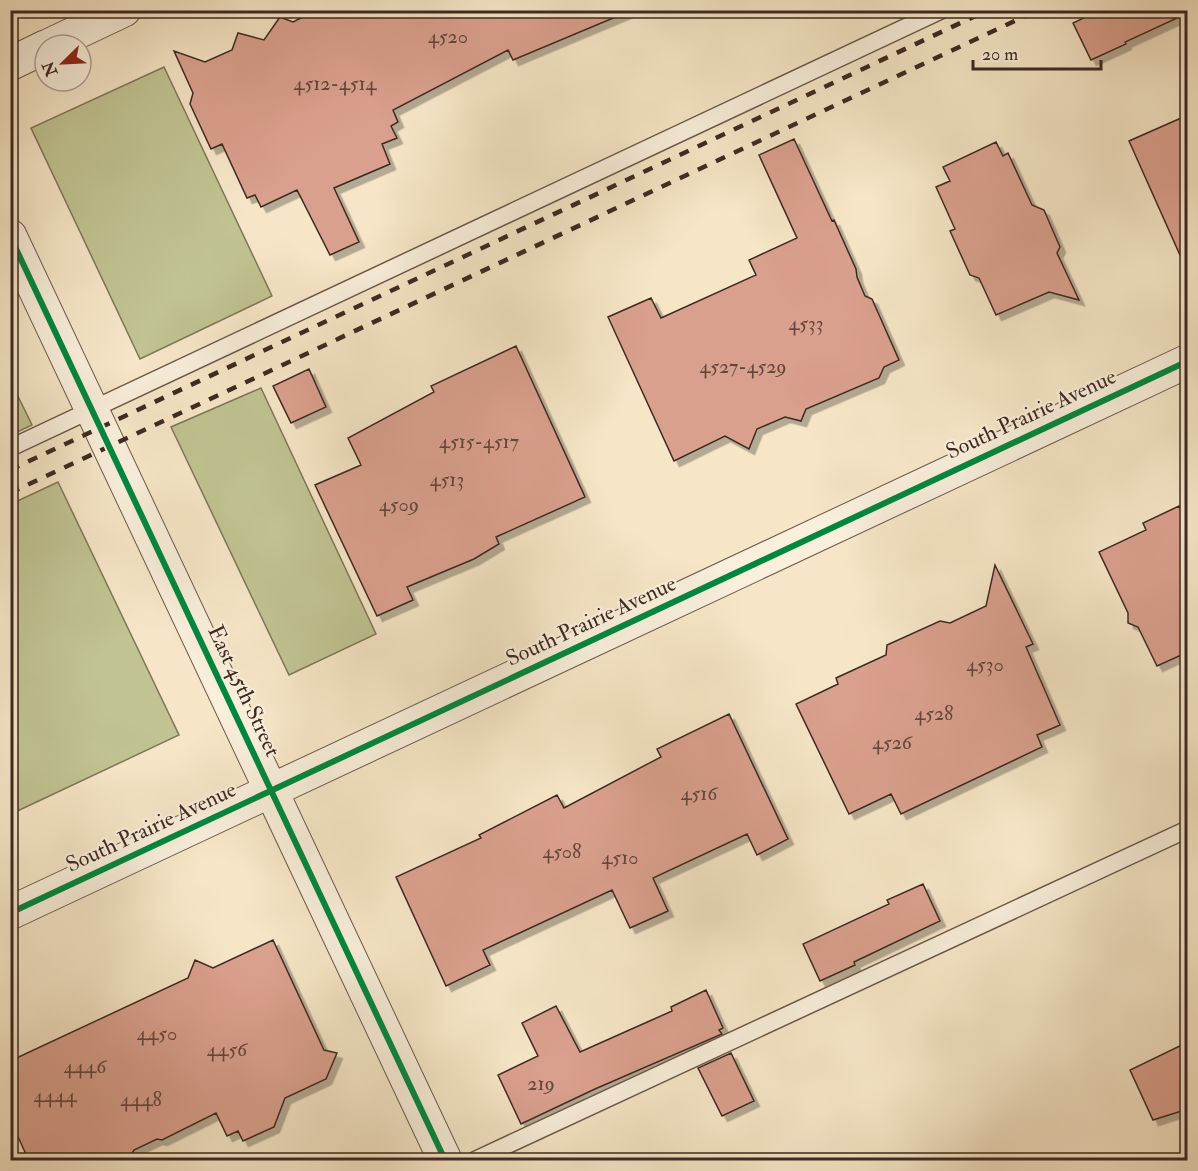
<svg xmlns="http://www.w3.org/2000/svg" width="1198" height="1171" font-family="'IM FELL Double Pica',serif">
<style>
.green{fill:#c1c392;stroke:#7f765a;stroke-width:1.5}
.building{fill:#daa08e;stroke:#3d2921;stroke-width:1.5;filter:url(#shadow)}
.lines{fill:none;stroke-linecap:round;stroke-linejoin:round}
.service-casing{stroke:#6b584a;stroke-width:19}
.minor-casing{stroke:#6b584a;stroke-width:35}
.service{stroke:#f9efdb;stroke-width:16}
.minor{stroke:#f9efdb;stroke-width:33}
.rail{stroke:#3d2921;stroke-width:4.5;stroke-dasharray:10 10;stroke-linecap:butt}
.cycleway-casing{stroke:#f9efdb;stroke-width:10}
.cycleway{stroke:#00873e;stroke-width:6}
.labels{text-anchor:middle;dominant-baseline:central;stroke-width:4.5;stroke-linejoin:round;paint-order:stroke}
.number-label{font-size:20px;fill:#64473c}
.street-label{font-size:22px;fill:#3d2921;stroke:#f9efdb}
</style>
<defs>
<filter id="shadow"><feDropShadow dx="5.5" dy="5.5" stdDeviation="0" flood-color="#0004"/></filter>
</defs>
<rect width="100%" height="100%" fill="#f6e6c7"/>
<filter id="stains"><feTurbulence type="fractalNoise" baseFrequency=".00333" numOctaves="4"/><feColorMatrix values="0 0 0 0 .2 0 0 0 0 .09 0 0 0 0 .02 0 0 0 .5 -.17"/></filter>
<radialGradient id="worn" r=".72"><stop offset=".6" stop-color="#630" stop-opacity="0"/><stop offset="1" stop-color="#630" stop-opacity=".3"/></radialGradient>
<path class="green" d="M164,67L272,296L140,359L31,128Z
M10,380L32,425L11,435H10Z
M261,388L376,634L289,675L171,427Z
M58,482L179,735L11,814V504Z"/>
<path class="building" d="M317,10H630V11L513,60L508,50L393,110L398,122L391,126L397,138L382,144L390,164L334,188L359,242L330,255L297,190L261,207L255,195L247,198L222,144L211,149L190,104L193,93L174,51L205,62L232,50L238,33L264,40L280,17L293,22Z
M1100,10H1188V13L1125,42L1126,44L1091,60L1073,23Z
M1188,115V273L1129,141Z
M794,139L832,221L834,220L856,269L857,277L865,296L872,299L899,360L884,367L879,378L806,409L801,421L785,417L757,429L749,449L725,436L674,461L608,317L651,298L661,318L756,275L749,260L797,238L759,155Z
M996,142L1003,156L1008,153L1032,205L1044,210L1060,247L1057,253L1079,300L1049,292L996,315L979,278L970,275L950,231L955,229L936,187L950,181L943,167Z
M516,346L585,497L496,537L499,544L474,559L407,587L413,600L377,616L315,485L361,465L348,438L434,392L431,386Z
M309,369L326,407L291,423L273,386Z
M1179,506L1188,525V652L1157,666L1138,627L1128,623V613L1099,552L1146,530L1143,523Z
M995,565L1033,644L1026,647L1060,725L1037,735L1042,747L901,814L891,794L849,814L796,704L838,684L836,678L886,655L887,645L940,621L950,623L986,606Z
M729,714L788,839L757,855L747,834L653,878L668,911L630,928L612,890L483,950L490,965L446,986L396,877L481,838L479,835L557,795L564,808L661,757L657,749Z
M923,884L940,921L854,962L855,965L820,981L803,944L889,904L887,900Z
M273,940L324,1050L337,1053L326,1079L285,1098L274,1127L243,1141L238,1131L227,1136L216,1113L162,1140L157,1139L134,1150L131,1155L116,1161H29L15,1130L10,1128V1061L188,978L195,960L213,968Z
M706,990L723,1028L719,1030L722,1034L595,1089L521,1124L498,1075L538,1056L522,1023L556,1006L580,1052L672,1011L671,1007Z
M1188,1042V1109L1153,1120L1130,1070Z
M731,1053L754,1101L722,1116L698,1068Z"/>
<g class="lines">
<defs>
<path id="service" d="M10,448L942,10
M475,1160L1188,829"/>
<path id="minor" d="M50,45L124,10
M10,64L45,47
M10,236L445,1160
M10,913L1188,361"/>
</defs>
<use href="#service" class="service-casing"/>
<use href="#minor" class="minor-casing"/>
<use href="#service" class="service"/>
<use href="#minor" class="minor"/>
<path class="rail" d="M10,470L988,10
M10,493L1038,10"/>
<defs>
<path id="cycleway" d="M10,236L445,1160
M10,913L1188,361"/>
</defs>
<use href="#cycleway" class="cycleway-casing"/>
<use href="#cycleway" class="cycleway"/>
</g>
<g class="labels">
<g class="number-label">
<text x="448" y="36">4520</text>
<text x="335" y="83">4512-4514</text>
<text x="806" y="323">4533</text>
<text x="743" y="366">4527-4529</text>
<text x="479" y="441">4515-4517</text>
<text x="447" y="479">4513</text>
<text x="399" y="504">4509</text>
<text x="985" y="664">4530</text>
<text x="934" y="713">4528</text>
<text x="892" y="742">4526</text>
<text x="699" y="793">4516</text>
<text x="562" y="851">4508</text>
<text x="620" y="857">4510</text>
<text x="157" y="1033">4450</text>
<text x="227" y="1049">4456</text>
<text x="85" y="1066">4446</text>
<text x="541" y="1083">219</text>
<text x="55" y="1095">4444</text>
<text x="141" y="1099">4448</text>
</g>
<g class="street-label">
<text transform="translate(1031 414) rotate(-25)">South Prairie Avenue</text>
<text transform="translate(591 621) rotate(-25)">South Prairie Avenue</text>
<text transform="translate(244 691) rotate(65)">East 45th Street</text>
<text transform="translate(151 827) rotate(-25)">South Prairie Avenue</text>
</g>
</g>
<rect width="1198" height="1171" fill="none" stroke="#f6e6c7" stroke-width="36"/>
<rect x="12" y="12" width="1174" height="1147" fill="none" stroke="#3d2921" stroke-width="3"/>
<rect x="18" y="18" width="1162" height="1135" fill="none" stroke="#3d2921" stroke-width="1.5"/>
<g transform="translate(63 63) rotate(246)"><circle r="28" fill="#f9efdb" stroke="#aea091" stroke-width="1.5"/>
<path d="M0-4.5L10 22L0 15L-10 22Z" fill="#8f2418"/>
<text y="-9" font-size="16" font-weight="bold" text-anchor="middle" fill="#3d2921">N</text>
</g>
<path d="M973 60v9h128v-9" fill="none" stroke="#3d2921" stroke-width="3"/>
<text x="982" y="60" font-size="18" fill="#3d2921" stroke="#f9efdb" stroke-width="4.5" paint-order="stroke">20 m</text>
<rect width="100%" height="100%" filter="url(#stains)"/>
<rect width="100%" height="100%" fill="url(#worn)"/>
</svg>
